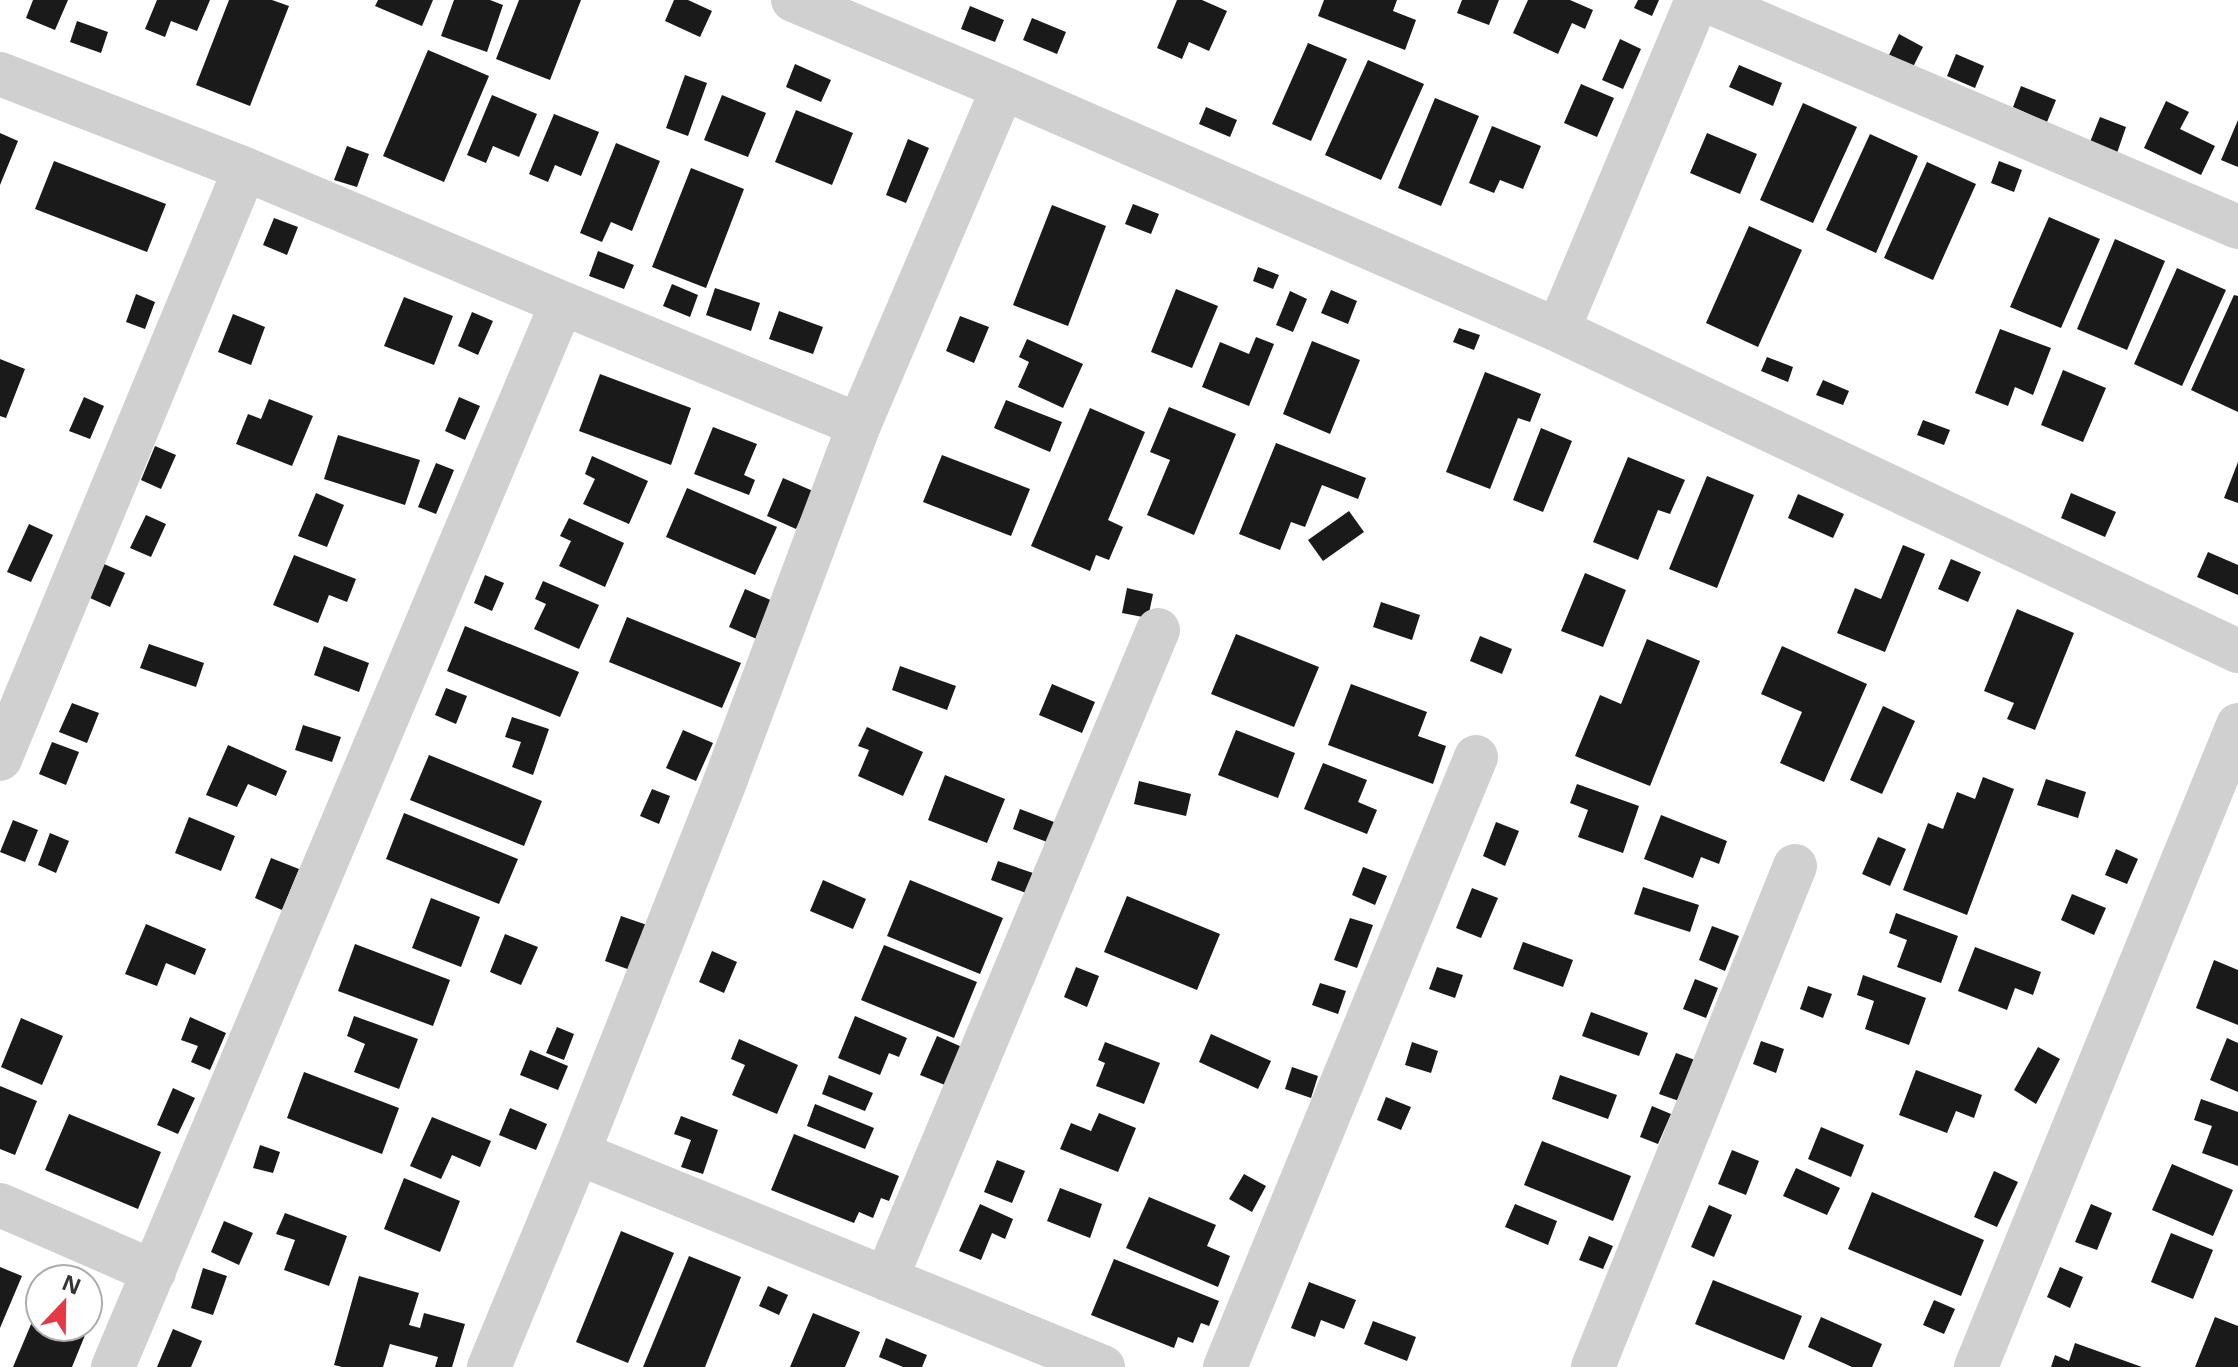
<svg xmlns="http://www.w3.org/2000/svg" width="2238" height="1367" font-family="'Noto Sans',sans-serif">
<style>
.building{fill:#1a1a1a}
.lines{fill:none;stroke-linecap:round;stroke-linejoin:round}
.minor{stroke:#d0d0d0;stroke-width:44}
</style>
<rect width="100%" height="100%" fill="#fff"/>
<path class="building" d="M33,0H68L55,30L26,18Z
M157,0H210L197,31L171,21L165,37L145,29Z
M229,0H272L289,6L250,106L196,85Z
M378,0H433L422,26L375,6Z
M454,0H490L503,5L487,52L441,36Z
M519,0H581L550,80L496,59Z
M674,0H688L712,11L700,37L665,21Z
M1177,0H1202L1227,11L1209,51L1189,42L1182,59L1157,48Z
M1324,0H1397L1393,11L1416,20L1405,50L1318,16Z
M1462,0H1499L1489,25L1457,13Z
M1528,0H1570L1593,10L1585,29L1572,23L1558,54L1513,33Z
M1638,0H1659L1652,16L1634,8Z
M970,6L1004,20L995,42L961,29Z
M1032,18L1066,32L1057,54L1023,40Z
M77,21L108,32L101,53L70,42Z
M1899,34L1923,47L1913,67L1889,55Z
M1620,39L1641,49L1623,89L1602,80Z
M1308,43L1347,59L1311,141L1272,124Z
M428,50L489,76L444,182L383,156Z
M1956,54L1984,66L1975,88L1947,76Z
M1368,60L1424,84L1381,180L1325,155Z
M795,64L831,80L821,102L786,87Z
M1739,65L1782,83L1773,106L1729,87Z
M685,75L707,83L688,136L666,128Z
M1581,84L1614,98L1597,137L1564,123Z
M2021,86L2056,100L2047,122L2013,107Z
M492,95L537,114L519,157L493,146L486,163L467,155Z
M722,95L766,113L748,157L704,140Z
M1435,98L1479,116L1441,206L1398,188Z
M2166,101L2189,112L2180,129L2215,146L2201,175L2144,148Z
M1803,103L1857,127L1813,223L1760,200Z
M1206,107L1237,120L1230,137L1199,124Z
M796,110L853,133L832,185L775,162Z
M554,114L599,132L581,176L555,165L548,182L529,174Z
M2100,117L2126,127L2116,156L2088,147Z
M2238,120V167L2221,160Z
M1492,126L1541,146L1523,189L1500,180L1494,193L1469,183Z
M0,133L18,141L0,185Z
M1707,133L1757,154L1740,194L1690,173Z
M1870,134L1918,156L1876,253L1826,230Z
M908,139L929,148L906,203L886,195Z
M616,143L660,161L632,231L611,222L602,242L580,233Z
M347,146L369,154L357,187L334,180Z
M54,161L166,204L147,252L35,209Z
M1999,161L2022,170L2014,192L1991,183Z
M1927,162L1976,184L1933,280L1884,258Z
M691,168L744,189L706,288L652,267Z
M1133,204L1159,214L1151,234L1125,224Z
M1052,205L1106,226L1068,326L1013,305Z
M2049,217L2100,239L2061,328L2010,307Z
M274,218L298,227L287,255L263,245Z
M1749,226L1802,250L1758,347L1706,323Z
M2115,239L2165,261L2127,350L2077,329Z
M598,251L634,265L624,289L589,276Z
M1258,267L1279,275L1273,289L1253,281Z
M2177,268L2226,290L2182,386L2134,364Z
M672,284L698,295L690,317L663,306Z
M715,288L760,303L751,331L706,315Z
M1176,289L1218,306L1192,368L1151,352Z
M1331,290L1357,301L1348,324L1321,313Z
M1290,291L1307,299L1293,332L1276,325Z
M136,294L155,302L145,329L126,322Z
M2234,295L2238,296V412L2191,390Z
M404,297L453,316L434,365L384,346Z
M779,311L823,327L813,354L769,339Z
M472,312L493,321L478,355L458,346Z
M233,314L265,327L251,365L218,352Z
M960,316L989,327L974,363L946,351Z
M1459,328L1480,335L1474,350L1453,342Z
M2000,329L2051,348L2033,395L2015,387L2008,406L1975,393Z
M1256,337L1274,344L1249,406L1202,387L1220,342L1249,354Z
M1027,339L1083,364L1063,408L1018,387L1029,362L1019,357Z
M1312,341L1360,360L1330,434L1283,414Z
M1767,357L1793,367L1788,382L1761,371Z
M0,359L25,369L6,418L0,416Z
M2063,370L2106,388L2083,442L2041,425Z
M1485,372L1541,394L1530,422L1518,418L1490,489L1446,472Z
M600,374L691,408L671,465L579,431Z
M1823,380L1849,391L1843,405L1816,395Z
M84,397L104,406L90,439L69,431Z
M459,397L480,406L465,440L445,431Z
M269,399L313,416L292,466L236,444L248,414L261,419Z
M1006,400L1062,422L1050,452L994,428Z
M1169,407L1236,434L1194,535L1147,515L1170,460L1150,452Z
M1090,408L1145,432L1108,520L1123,527L1109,560L1096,555L1090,571L1031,546Z
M1923,420L1950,430L1944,445L1917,435Z
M713,427L757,444L744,475L755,480L749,495L694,474Z
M1541,428L1572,441L1543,512L1513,500Z
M338,435L420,460L405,505L324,479Z
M1276,443L1366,478L1358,499L1322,485L1305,527L1291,522L1280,550L1239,534Z
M155,446L176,455L161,489L141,480Z
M942,455L1030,489L1011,536L923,502Z
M592,456L648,481L629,524L583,504L595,479L585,474Z
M1628,457L1685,480L1670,514L1658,510L1638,560L1593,542Z
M2238,462V503L2224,498Z
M436,463L454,470L436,514L418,507Z
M1707,476L1754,495L1717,588L1669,569Z
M783,478L813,491L796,529L767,516Z
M687,488L777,527L755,575L666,537Z
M316,493L344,505L327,547L298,536Z
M2071,493L2116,512L2105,537L2061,518Z
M1798,494L1844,514L1833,538L1788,518Z
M1349,511L1364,532L1323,561L1308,540Z
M146,515L166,524L151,557L130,548Z
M569,518L624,543L605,587L559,566L571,541L560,536Z
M29,524L53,535L31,582L7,572Z
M1903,545L1925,554L1885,652L1837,633L1855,588L1881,599Z
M2208,552L2238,565V595L2197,577Z
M294,555L356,579L347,602L329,595L318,623L273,605Z
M1951,559L1981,572L1968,602L1938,589Z
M104,564L125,573L110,607L90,598Z
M1585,573L1626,590L1603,647L1561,631Z
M485,575L504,583L492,611L474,603Z
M543,581L599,605L579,649L534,629L546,604L535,599Z
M1127,588L1153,594L1148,618L1122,613Z
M745,589L775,602L759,640L729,627Z
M1381,602L1420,615L1412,640L1373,627Z
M2017,609L2074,633L2035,730L2007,719L2014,703L1984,691Z
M627,617L741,663L722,708L609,662Z
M465,626L579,672L560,717L447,671Z
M1236,634L1319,667L1294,727L1211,694Z
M1480,636L1512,649L1502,674L1470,661Z
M1647,639L1700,661L1650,786L1575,756L1600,695L1621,704Z
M149,644L204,663L196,687L140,668Z
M324,646L369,663L359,692L314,675Z
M1782,646L1867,684L1824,782L1780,763L1802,712L1761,694Z
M900,666L956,686L947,710L892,690Z
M1052,684L1095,702L1082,733L1039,715Z
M1351,684L1427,712L1418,736L1446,746L1433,784L1328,745Z
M446,688L467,696L456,724L435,715Z
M72,703L99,713L87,743L59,732Z
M1883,706L1915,721L1882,794L1850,780Z
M512,717L549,729L533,775L512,767L521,742L505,737Z
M303,725L341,737L332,762L295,750Z
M867,727L923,752L903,796L858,776L869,750L858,746Z
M683,730L713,743L696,781L666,768Z
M1236,730L1295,753L1278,798L1218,775Z
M52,742L79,752L66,785L39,774Z
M228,745L287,771L276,796L248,784L237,807L206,795Z
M429,755L542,801L524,846L410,800Z
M1323,763L1367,780L1358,802L1377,810L1367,834L1304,809Z
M945,775L1005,799L987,843L928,820Z
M1983,777L2014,789L1967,915L1903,890L1928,823L1943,829L1957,792L1975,799Z
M2046,779L2086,792L2078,818L2037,805Z
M1139,781L1191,794L1186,816L1134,804Z
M1577,784L1639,806L1623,853L1578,837L1588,810L1570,803Z
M652,789L670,796L659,824L640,816Z
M1020,809L1054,822L1047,842L1013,829Z
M404,813L518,859L499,904L386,859Z
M1661,815L1727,841L1719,864L1701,857L1693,878L1644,859Z
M189,817L235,836L221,871L175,853Z
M13,820L38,830L25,862L0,852Z
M1496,822L1519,831L1505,866L1483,856Z
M50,833L69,841L56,873L38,865Z
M1878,837L1906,849L1890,886L1862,874Z
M2116,849L2138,859L2127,884L2105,875Z
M271,858L299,869L282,910L255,898Z
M998,861L1033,873L1026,893L991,880Z
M1363,867L1387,876L1375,905L1352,895Z
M823,880L866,899L853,929L810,911Z
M910,880L1003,918L980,974L887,936Z
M1643,887L1699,905L1690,932L1634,914Z
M1472,888L1498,898L1481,938L1456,928Z
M2072,894L2106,908L2094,935L2061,920Z
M1127,896L1220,934L1197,990L1104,952Z
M431,898L480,917L461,967L412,948Z
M1896,913L1958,936L1941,983L1897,967L1907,940L1889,933Z
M621,916L650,926L633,971L605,961Z
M1350,918L1373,925L1357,968L1334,960Z
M146,924L206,949L195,975L166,963L157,986L125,974Z
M1712,926L1739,936L1725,971L1699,960Z
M505,934L538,947L521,985L490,972Z
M1523,942L1573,960L1563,987L1513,969Z
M355,944L450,980L433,1026L338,991Z
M884,945L977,982L954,1038L861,1000Z
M1975,947L2041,972L2033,995L2015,988L2007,1010L1958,991Z
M712,951L737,962L724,993L699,982Z
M2214,960L2238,970V1025L2196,1008Z
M1076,967L1099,976L1087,1007L1064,997Z
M1437,967L1463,975L1455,998L1429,989Z
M1863,975L1926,998L1909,1045L1865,1029L1874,1001L1857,995Z
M1695,979L1718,988L1706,1018L1683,1009Z
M1320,983L1346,991L1338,1014L1312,1005Z
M1808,986L1832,994L1823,1018L1800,1009Z
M1591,1012L1648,1033L1639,1056L1582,1036Z
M354,1016L418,1039L399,1089L354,1072L365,1044L347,1036Z
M855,1016L907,1038L899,1057L889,1053L880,1075L838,1058Z
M190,1017L226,1033L210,1070L191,1062L198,1046L181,1040Z
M21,1018L63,1036L42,1085L1,1067Z
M557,1027L574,1034L564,1060L546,1053Z
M1211,1034L1271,1061L1258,1089L1199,1062Z
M937,1036L962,1047L945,1085L920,1075Z
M2227,1038L2238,1043V1092L2210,1080Z
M739,1039L798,1065L777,1114L732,1095L745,1065L731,1059Z
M1761,1041L1784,1049L1776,1073L1753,1064Z
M1105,1042L1160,1063L1144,1104L1096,1086L1105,1063L1098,1060Z
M1412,1042L1438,1051L1431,1073L1405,1065Z
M2038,1047L2060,1059L2036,1104L2014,1090Z
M530,1050L568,1066L558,1090L520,1075Z
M1676,1053L1695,1060L1679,1101L1659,1094Z
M1292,1067L1318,1076L1311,1098L1285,1089Z
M1916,1070L1982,1095L1974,1118L1956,1111L1947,1133L1899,1115Z
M304,1072L399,1108L382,1154L287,1118Z
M829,1075L873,1093L865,1111L822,1094Z
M1560,1075L1617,1095L1608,1119L1552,1099Z
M0,1086L37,1101L15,1155L0,1149Z
M173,1088L195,1098L178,1134L157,1125Z
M1386,1097L1411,1107L1401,1130L1377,1120Z
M2201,1099L2238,1112V1166L2202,1153L2212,1126L2194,1120Z
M815,1104L874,1128L865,1149L807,1126Z
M1652,1106L1671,1114L1658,1144L1640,1137Z
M510,1108L547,1124L536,1150L499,1135Z
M1099,1113L1136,1128L1118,1172L1060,1149L1071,1123L1091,1131Z
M69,1114L161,1152L138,1209L45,1170Z
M681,1116L718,1130L703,1174L681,1167L691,1140L674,1134Z
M432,1117L491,1141L480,1167L452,1155L441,1179L410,1166Z
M1821,1127L1864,1145L1851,1177L1808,1159Z
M794,1134L899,1176L889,1201L881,1198L873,1218L859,1212L854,1223L771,1190Z
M1542,1141L1631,1176L1613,1221L1524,1185Z
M260,1145L280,1152L273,1173L253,1168Z
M1732,1150L1759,1161L1746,1195L1718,1184Z
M997,1160L1025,1171L1012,1203L984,1192Z
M2172,1164L2233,1190L2213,1236L2152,1210Z
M1796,1168L1840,1188L1827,1215L1783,1196Z
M1994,1171L2018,1182L1997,1227L1974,1217Z
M1244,1174L1266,1186L1252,1212L1229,1199Z
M404,1178L460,1201L440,1252L384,1229Z
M1060,1188L1102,1204L1090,1238L1047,1221Z
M1872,1192L1984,1240L1961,1296L1848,1249Z
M1149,1197L1216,1225L1207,1246L1230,1256L1218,1287L1126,1248Z
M980,1204L1013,1219L1005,1239L992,1233L981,1260L959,1251Z
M1515,1204L1557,1221L1548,1245L1505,1227Z
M2091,1204L2112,1213L2097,1250L2075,1242Z
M1709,1205L1732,1215L1714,1257L1691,1247Z
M285,1213L347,1236L329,1286L284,1270L295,1240L276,1234Z
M224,1221L253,1233L239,1265L211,1252Z
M621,1231L674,1253L628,1363L576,1342Z
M2171,1233L2213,1250L2193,1299L2151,1282Z
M1589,1236L1613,1246L1603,1269L1579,1260Z
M689,1256L741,1277L705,1367H643Z
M1114,1259L1219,1301L1209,1326L1201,1323L1193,1343L1178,1337L1174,1348L1091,1315Z
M0,1267L22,1276L0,1328Z
M2060,1267L2083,1277L2070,1308L2047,1297Z
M203,1268L227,1276L213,1315L191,1308Z
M359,1276L419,1293L409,1325L420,1328L424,1313L465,1324L452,1367H435L438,1357L390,1344L383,1367H342L334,1365Z
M1713,1280L1802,1316L1784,1360L1695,1324Z
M1309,1282L1356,1300L1344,1329L1321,1320L1315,1337L1291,1328Z
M768,1286L788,1295L779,1315L759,1306Z
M88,1297L99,1301L72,1367H13L40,1303V1327H88Z
M1934,1300L1955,1309L1944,1334L1923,1325Z
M813,1313L860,1332L845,1367H790Z
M1821,1317L1882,1344L1872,1367H1852L1808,1347Z
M2215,1317L2238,1326V1367H2195Z
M1373,1321L1416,1337L1407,1361L1364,1344Z
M173,1329L202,1341L191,1367H157Z
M886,1338L927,1355L922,1367H903L879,1357Z
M2075,1343L2142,1367H2051L2055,1355L2069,1361Z"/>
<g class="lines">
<path class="minor" d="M793,0L1003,88L1558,330L2238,651
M1705,0L2238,227
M0,74L245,169L562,303L859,425
M1003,88L859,425L723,787L578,1153L1103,1367
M1558,330L1697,0
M0,759L245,169
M0,1205L154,1272
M886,1279L1158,630
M113,1367L562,303
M489,1367L578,1153
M1225,1367L1476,757
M1593,1367L1795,866
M1976,1367L2238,725"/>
</g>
<g transform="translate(64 1303) rotate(22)"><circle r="38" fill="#ffffff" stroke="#adadad" stroke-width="2"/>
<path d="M0-6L14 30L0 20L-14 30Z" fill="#e63946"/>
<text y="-12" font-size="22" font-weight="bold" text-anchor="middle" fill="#333333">N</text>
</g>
</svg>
